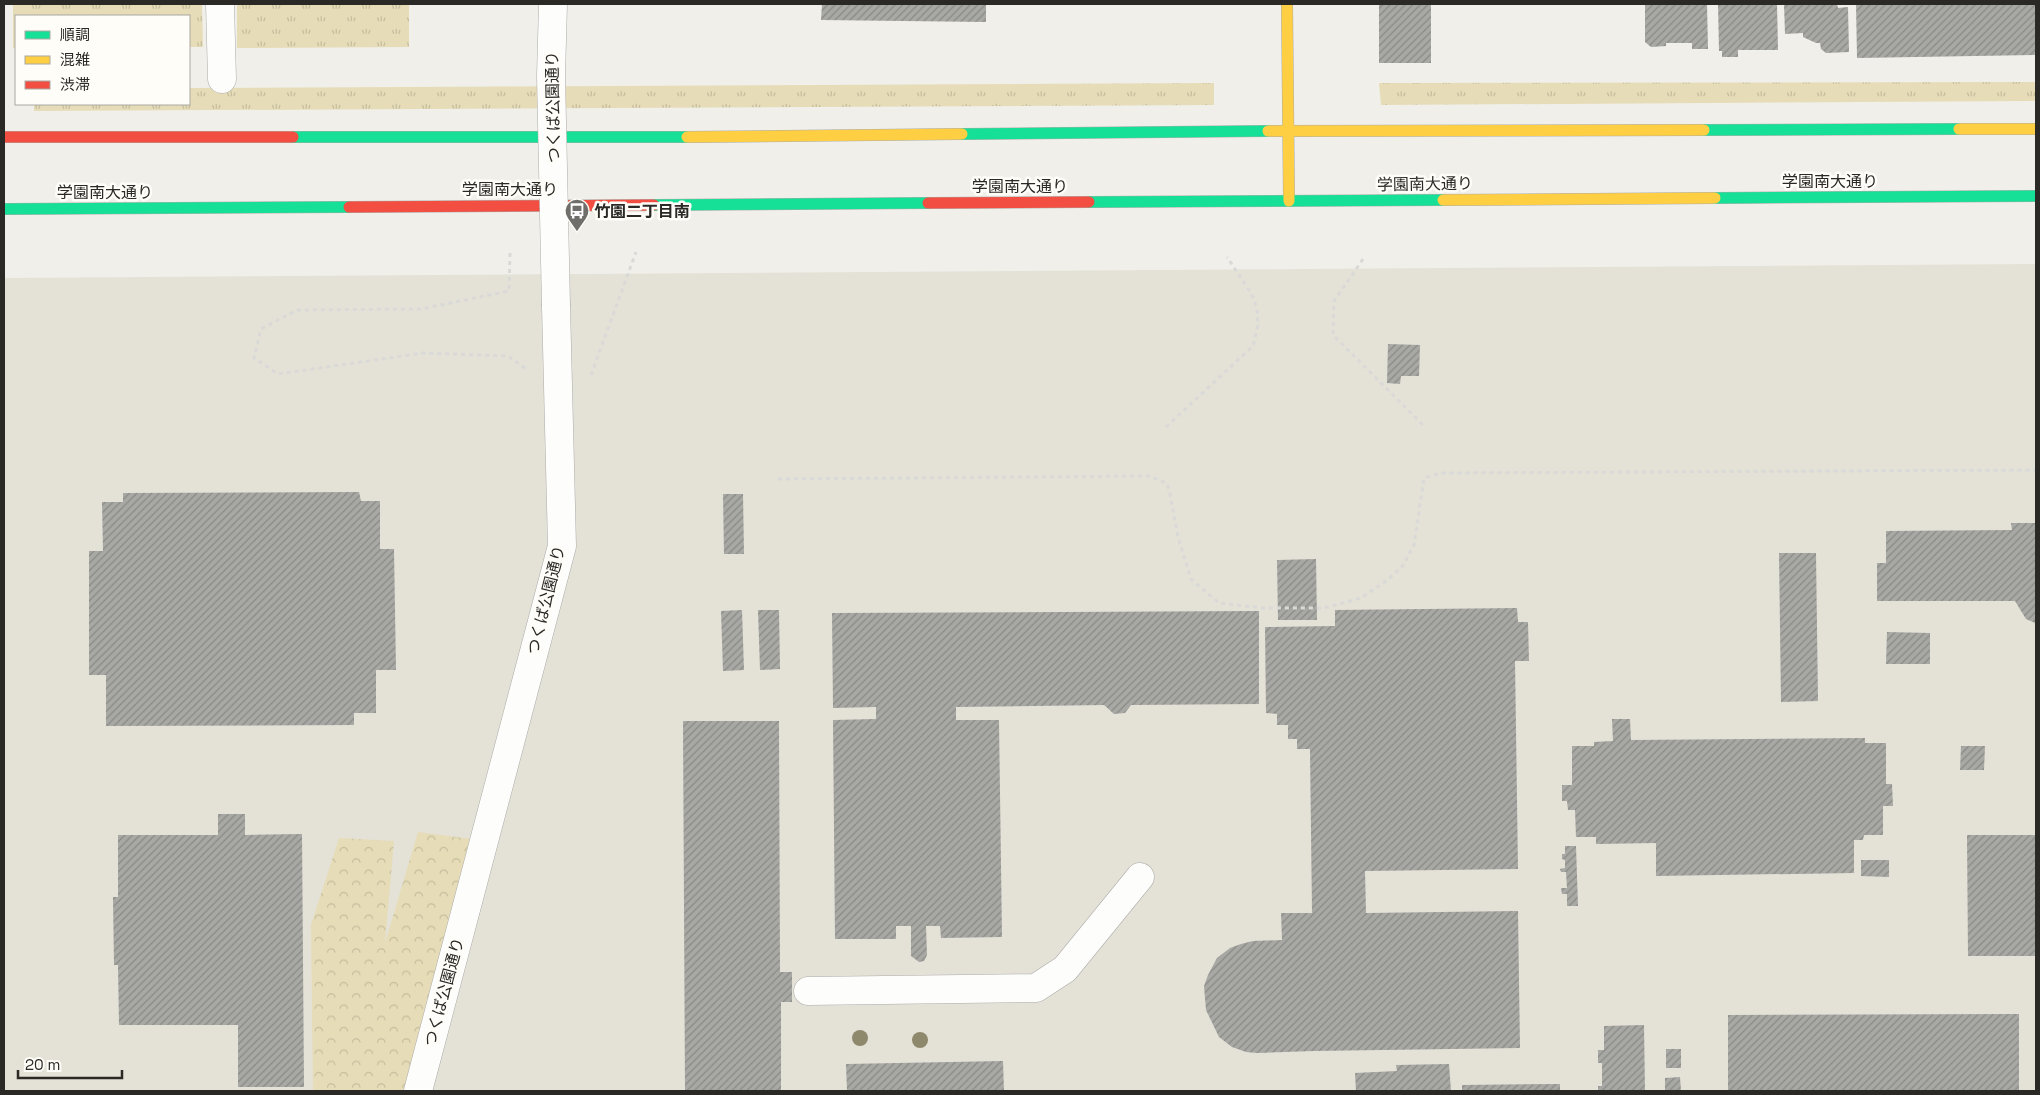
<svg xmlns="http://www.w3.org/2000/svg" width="2040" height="1095" font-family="'Space Grotesk','Noto Sans JP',sans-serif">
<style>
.built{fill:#e4e1d7}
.grass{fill:url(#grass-tufts)}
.forest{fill:url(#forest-crowns)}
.building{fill:url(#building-hatch)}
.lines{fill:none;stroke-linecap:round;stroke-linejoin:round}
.street-casing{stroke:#adaca9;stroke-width:29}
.fast-casing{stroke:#adaca9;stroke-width:12}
.slow-casing{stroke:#adaca9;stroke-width:12}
.jam-casing{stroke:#adaca9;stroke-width:12}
.path{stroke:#d9d9d7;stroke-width:3;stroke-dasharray:4 4;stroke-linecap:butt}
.street{stroke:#fdfdfc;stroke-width:28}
.fast{stroke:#16e098;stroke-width:11}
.slow{stroke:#ffcf43;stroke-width:11}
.jam{stroke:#f24e42;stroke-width:11}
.street-bridge-casing{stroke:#adaca9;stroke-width:29;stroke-linecap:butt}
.street-bridge{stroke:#fdfdfc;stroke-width:28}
.tree{fill:#8e886d}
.labels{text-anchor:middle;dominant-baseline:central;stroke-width:5;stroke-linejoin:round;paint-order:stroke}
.street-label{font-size:16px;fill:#2a2926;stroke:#fffdf7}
.poi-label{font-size:16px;font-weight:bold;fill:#2a2926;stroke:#fffdf7;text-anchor:start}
</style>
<defs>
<pattern id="grass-tufts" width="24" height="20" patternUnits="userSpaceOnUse" patternTransform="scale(1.25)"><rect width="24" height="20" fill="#e6dcb7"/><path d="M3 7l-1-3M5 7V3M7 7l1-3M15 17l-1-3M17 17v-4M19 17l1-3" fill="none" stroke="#c5bd9d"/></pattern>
<pattern id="forest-crowns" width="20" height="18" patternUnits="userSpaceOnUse" patternTransform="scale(1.25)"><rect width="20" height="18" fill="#e6dcb7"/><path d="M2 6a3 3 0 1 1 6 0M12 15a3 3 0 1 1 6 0" fill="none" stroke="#c5bd9d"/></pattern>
<pattern id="building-hatch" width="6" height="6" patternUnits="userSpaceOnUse" patternTransform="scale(1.25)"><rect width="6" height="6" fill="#a8a8a4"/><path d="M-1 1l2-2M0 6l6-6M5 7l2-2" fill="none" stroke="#898985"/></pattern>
</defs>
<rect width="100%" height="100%" fill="#f0efea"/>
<path class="built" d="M2036,264V1091H4V278Z"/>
<path class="grass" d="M13,4H202L203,47H189V16H16V48H13Z
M237,4H409V47L237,48Z
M2036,82V101L1381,105L1379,83Z
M1214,83V105L34,111V104H189V88Z"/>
<path class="forest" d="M418,832L472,839L405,1091H313L311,925L339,838L394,841L385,943Z"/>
<path class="building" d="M822,4H986V22L821,20Z
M1379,4H1431V63H1379Z
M1645,4H1707L1708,49H1692V43H1666V46L1651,47L1645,42Z
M1718,4H1777L1778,50H1738V57H1722V51H1719Z
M1784,4H1837L1838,8L1848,7L1849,52L1826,53L1821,49L1820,43H1816L1803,37V33L1785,34Z
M1856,4H2036V55L1857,58Z
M1388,344L1420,345L1419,376H1401L1400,384L1387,383Z
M359,492L361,501H380V549H394L396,670H376V713H354V725L106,726V675H89V551H103L102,502H123V493Z
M723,494H743L744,554H724Z
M2011,523H2036L2035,623L2026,619L2015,601H1877V563H1886V531L2012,530Z
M1779,553H1816L1818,701L1781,702Z
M1316,559L1317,620H1278L1277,560Z
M1517,608L1518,622H1528L1529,661H1515L1518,869L1365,871L1366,913L1518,911L1520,1048L1314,1051L1257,1053L1246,1052L1232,1047L1219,1037L1206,1010L1204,986L1208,975L1217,958L1230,948L1241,944L1253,941L1282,940L1281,913H1312L1310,749H1297V739H1288V725H1277V714L1266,713L1265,627L1335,626V610Z
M742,610L744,670L723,671L721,611Z
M758,610H779L780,669L760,670Z
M1259,611V704L1131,705L1125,713L1114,714L1104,705L956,707V720H999L1002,937L941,938L940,926H926L927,955L924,961L919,962L911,956V926H896V939H835L833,720L876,719V707L833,708L832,613Z
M1887,632L1930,633V664H1886Z
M1612,719H1630L1631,740L1865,738V743H1886V784H1892L1893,806H1883V835H1864L1863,840H1854V873L1656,876V843L1596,844V837H1576L1575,810H1568L1567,801H1562V785H1572V746H1594V742L1613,741Z
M683,721H779L780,972H792V1002H781V1091H685Z
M1961,746H1985L1984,770H1960Z
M218,814H245V835L302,834L304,1087H238V1025H119L118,965H114L113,897H118V835H218Z
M1967,835H2036V956H1968Z
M1565,846H1576L1578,906H1567V894H1562L1561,888H1567L1566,872H1561L1560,869L1565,868V860L1562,859V854H1565Z
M1861,860H1889V877L1861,876Z
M2019,1014V1091H1728V1015Z
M1644,1025L1645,1091H1598V1086H1602V1063H1598V1050H1604V1026Z
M1666,1049H1681V1068H1666Z
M1003,1061L1004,1091H847L846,1064Z
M1449,1064L1451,1091H1356L1355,1073L1397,1071L1396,1065Z
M1680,1077L1681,1091H1665V1078Z
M1560,1084V1091H1462V1085Z"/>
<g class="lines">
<defs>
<path id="street" d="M220,4L222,79
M808,991L1036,988L1065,969L1140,877
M418,1091L562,546L556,306"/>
<path id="fast" d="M1704,130L1959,129
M962,134L1268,131
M293,137H687
M1715,198L2036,196
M1089,202L1443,200
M654,205L928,203
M4,209L349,207"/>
<path id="slow" d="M1287,4L1289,201
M1959,129H2036
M1268,131L1704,130
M687,137L962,134
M1443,200L1715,198"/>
<path id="jam" d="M4,137H293
M928,203L1089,202
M349,207L654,205"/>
</defs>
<use href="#street" class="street-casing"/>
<use href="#fast" class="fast-casing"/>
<use href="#slow" class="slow-casing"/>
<use href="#jam" class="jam-casing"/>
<path class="path" d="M510,253L509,291L421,309L297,310L261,329L254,358L278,374L423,353L508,356L526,369
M1363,259L1334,301L1333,335L1425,427
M591,375L636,252
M1166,427L1253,346L1258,325L1257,308L1251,293L1227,257
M778,479L1149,476L1166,483L1169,489L1178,537L1191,579L1219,603L1263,608H1324L1361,598L1386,581L1402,567L1414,545L1424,478L1441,473L2036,470"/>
<use href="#street" class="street"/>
<use href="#fast" class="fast"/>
<use href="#slow" class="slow"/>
<use href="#jam" class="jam"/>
<defs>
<path id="street-bridge" d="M553,4L551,76L556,306"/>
</defs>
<use href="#street-bridge" class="street-bridge-casing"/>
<use href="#street-bridge" class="street-bridge"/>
</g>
<g class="tree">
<circle cx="860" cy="1038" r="8"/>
<circle cx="920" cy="1040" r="8"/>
</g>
<defs>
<symbol id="bus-pin" viewBox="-11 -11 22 30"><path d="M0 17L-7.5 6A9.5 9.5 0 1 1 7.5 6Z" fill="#6f6e6b" stroke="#fffdf7"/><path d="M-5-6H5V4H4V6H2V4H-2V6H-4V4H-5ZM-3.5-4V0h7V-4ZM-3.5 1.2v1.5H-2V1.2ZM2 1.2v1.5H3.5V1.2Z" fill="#fff"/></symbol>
</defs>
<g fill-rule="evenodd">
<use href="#bus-pin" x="563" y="197" width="28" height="38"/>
</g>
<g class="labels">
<g class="street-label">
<text transform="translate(553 107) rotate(-91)">つくば公園通り</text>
<text x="1830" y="181">学園南大通り</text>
<text transform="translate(1425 184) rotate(-1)">学園南大通り</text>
<text x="1020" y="186">学園南大通り</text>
<text x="510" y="189">学園南大通り</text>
<text x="105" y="192">学園南大通り</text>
<text transform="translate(546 600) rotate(-76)">つくば公園通り</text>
<text transform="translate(444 992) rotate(-75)">つくば公園通り</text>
</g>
<g class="poi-label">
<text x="594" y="211">竹園二丁目南</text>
</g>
</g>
<rect width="2040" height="1095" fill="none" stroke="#2a2926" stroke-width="10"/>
<rect x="15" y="15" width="175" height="90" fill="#fffdf7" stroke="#aaa8a3"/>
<rect x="25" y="31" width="25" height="8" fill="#16e098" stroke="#aaa8a3"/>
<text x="60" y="40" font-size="15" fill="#2a2926">順調</text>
<rect x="25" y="56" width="25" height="8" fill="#ffcf43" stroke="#aaa8a3"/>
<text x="60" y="65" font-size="15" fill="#2a2926">混雑</text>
<rect x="25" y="81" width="25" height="8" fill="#f24e42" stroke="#aaa8a3"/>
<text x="60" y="90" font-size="15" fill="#2a2926">渋滞</text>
<path d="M18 1070v8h104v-8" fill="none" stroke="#2a2926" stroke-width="2.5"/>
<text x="25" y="1070" font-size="15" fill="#2a2926" stroke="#fffdf7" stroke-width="4" paint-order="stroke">20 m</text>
</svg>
